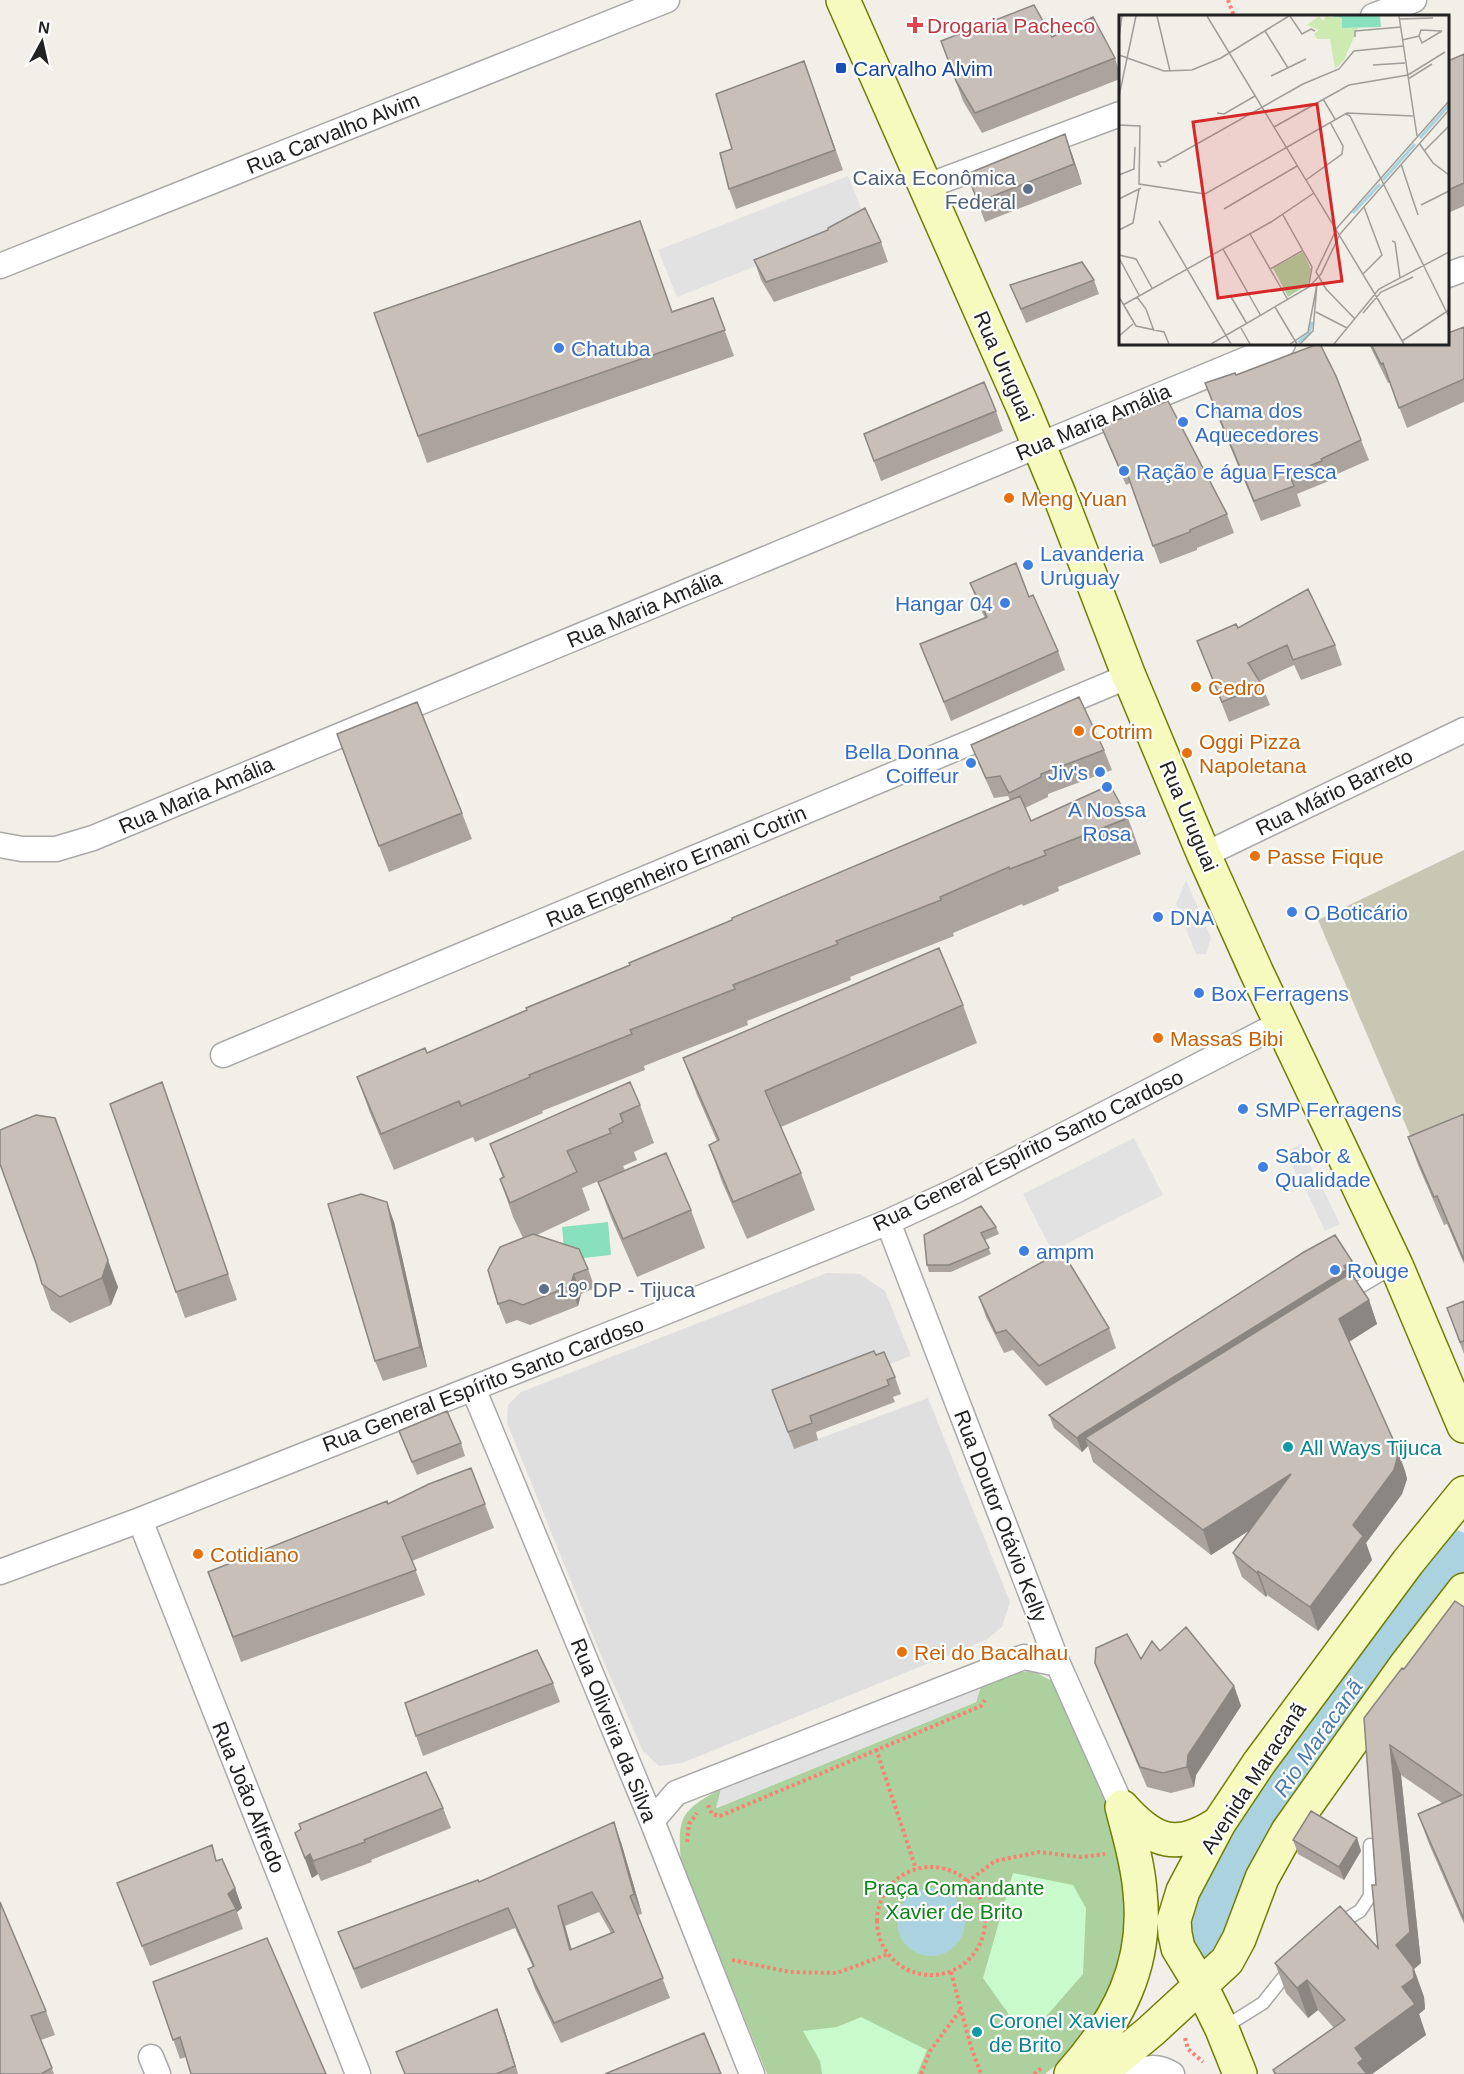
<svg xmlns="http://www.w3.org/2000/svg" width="1464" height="2074" font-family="Arial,sans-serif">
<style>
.residential{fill:#e0dfdf}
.construction{fill:#c7c7b4}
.forest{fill:#add19e}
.park{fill:#c8facc}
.pitch{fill:#88e0be}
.parking{fill:#e2e2e2}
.water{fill:#aad3df}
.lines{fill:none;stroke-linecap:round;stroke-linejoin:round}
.river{stroke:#aad3df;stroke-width:46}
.lane-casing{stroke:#a9a9a9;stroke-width:15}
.street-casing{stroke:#a9a9a9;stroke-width:27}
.secondary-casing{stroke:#707d05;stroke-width:36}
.path{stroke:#fa8072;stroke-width:4;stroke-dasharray:3 3;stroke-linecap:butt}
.lane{stroke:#fff;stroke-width:12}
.street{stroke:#fff;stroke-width:24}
.secondary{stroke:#f7fabf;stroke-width:33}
.wall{fill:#aba49e;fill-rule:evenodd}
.shaded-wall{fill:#8b8681}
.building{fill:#c7bfb8;stroke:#8b8681;stroke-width:1.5;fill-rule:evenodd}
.health-dot{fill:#e0444e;stroke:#fff;stroke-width:2}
.transit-dot{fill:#1a4fb4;stroke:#fff;stroke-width:2}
.service-dot{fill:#5c6f8a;stroke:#fff;stroke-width:2}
.shop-dot{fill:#3f7fe0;stroke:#fff;stroke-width:2}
.food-dot{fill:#e8710a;stroke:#fff;stroke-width:2}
.culture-dot{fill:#0f9aa8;stroke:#fff;stroke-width:2}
.labels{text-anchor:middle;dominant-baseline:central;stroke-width:4.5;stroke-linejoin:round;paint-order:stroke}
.health-label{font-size:21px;fill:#be3a42;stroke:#fff;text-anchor:start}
.transit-label{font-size:21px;fill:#164399;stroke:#fff;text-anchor:start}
.street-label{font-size:21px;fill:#222;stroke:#fff}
.service-label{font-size:21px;fill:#4e5e75;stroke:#fff;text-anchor:end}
.shop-label{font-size:21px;fill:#366cbe;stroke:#fff;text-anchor:start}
.food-label{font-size:21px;fill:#c56008;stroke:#fff;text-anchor:start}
.culture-label{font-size:21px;fill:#0d838f;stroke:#fff;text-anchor:start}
.park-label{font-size:21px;fill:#0c8416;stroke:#fff}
.water-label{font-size:22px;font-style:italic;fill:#4a7aab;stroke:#fff}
.inset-river{fill:none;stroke:#aad3df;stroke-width:3}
.inset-road{fill:none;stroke:#9f9d99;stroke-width:1.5}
.view{fill:#d62828;fill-opacity:0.15;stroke:#d62828;stroke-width:3}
.inset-edge{fill:none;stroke:#222;stroke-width:3}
</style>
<rect width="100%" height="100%" fill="#f2efe9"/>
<path class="residential" d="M827,1273L860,1274L885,1291L911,1356L778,1407L794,1448L928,1398L1010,1602L1002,1627L986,1640L682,1763L659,1766L643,1751L600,1653L507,1423L508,1405L521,1392Z"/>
<path class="construction" d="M1464,850V1130L1416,1149L1318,920Z"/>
<path class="forest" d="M1033,1671L1054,1682L1072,1711L1120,1835L1128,1885L1118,1988L1068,2055L1045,2074H767L681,1862C677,1817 681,1810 721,1789L717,1808L976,1702L982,1683L1010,1673Z"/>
<path class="park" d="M1013,1873L1073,1885L1086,1908L1083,1974L1036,2028L1020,2030L983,1978Z
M861,2017L927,2050L917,2074H822L820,2061L803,2031L837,2027Z"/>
<path class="pitch" d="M608,1222L611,1255L565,1260L562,1227Z"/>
<path class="parking" d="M848,176L867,223L677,297L658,250Z
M1186,880L1211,938L1206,954H1196L1176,904Z
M1134,1138L1163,1195L1052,1251L1023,1194Z
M1301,1144L1313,1171L1298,1178L1286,1152Z
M1319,1181L1340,1224L1325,1231L1305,1188Z
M982,1683L976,1702L716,1808L721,1789Z"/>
<path class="water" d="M897 1922a34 34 0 1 1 68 0a34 34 0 1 1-68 0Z"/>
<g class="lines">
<path class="river" d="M1204,1935L1227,1880L1257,1827L1405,1612L1427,1581L1453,1553"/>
<defs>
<path id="lane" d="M1348,1294L1395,1266
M1338,1924L1360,1911L1370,1896V1845
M1223,2028L1263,2003L1290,1969"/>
<path id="street" d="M1373,16L1414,0
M925,187L1120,114
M0,266L667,0
M1448,275L1464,269
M0,845L22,849H56L93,838L1283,344
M1204,855L1464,730
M223,1055L1129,676
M888,1222L1058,1664L1122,1807
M473,1388L652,1821L752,2074
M140,1520L358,2074
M0,1572L140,1520L653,1317L888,1222L957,1190L1281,1023
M652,1821L676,1793L1024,1657L1058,1664
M151,2057L158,2074
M1134,2074C1147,2066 1159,2066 1172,2074"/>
<path id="secondary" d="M843,0L1023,407L1059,494L1129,676L1204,855L1257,973L1396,1265L1464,1426
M1122,1807C1154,1843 1177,1851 1219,1823
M1071,2074C1118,2021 1148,1965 1140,1892C1138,1863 1129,1835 1122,1807
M1099,2074L1151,2031L1227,1961L1239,1939L1262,1878L1288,1831L1406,1665L1464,1590
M1240,2074L1222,2029L1201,1986L1178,1948L1175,1934L1174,1920L1183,1891L1219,1823L1259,1763L1408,1562L1464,1493"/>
</defs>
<use href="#lane" class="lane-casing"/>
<use href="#street" class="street-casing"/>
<use href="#secondary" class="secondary-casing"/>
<path class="path" d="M1228,0L1234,16
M876,1749L916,1869
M708,1805L712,1814L720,1816L981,1706L985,1700
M687,1842L689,1824L697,1813
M877 1921a54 54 0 1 1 108 0a54 54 0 1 1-108 0Z
M967,1882L995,1861L1039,1852L1081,1857L1105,1854
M732,1960L790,1972L837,1973L888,1954
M951,1972L971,2047L981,2074
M1185,2038L1188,2049L1203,2062
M921,2074L930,2051L961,2009
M1034,2074L1043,2067"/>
<use href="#lane" class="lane"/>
<use href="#street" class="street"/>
<use href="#secondary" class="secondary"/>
</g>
<path class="wall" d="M941,41L1115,58L1120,74V79L982,133L963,101Z
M1464,54V206L1448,213V61Z
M804,61L843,170L736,209L729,189L732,149Z
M1072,154L1082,184L985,222L967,174Z
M881,242L888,262L774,302L761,280L754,260Z
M1094,280L1099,294L1026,323L1010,285Z
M713,298L734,356L427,463L374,313L672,311Z
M1464,327V402L1407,428L1390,383H1388L1369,344H1416L1417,345Z
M1236,375L1361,440L1369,460L1328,478L1329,481L1297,494L1301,506L1261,521L1212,403L1205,383Z
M996,411L1003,431L881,481L864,434Z
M1101,426L1227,514L1234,533L1197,548V550L1160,564L1130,483L1126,485L1108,444Z
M970,583L1029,597L1058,651L1065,670L951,721L920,644L985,618L977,602Z
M1238,628L1335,645L1342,665L1301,680L1294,665L1260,681L1262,685L1270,705L1229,722L1197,641Z
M971,745L1104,750L1112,770L1048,794V797L1025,808L1031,821L1128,818L1141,854L1058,887L1059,891L1023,906L1022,904L953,933L954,936L850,977L851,980L747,1021L748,1025L644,1066L645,1070L542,1111L543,1113L475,1142L473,1137L394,1170L370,1113L357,1077L427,1053L527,1011L1010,800L1008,796L994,798L979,765Z
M346,760L462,813L472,839L389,872Z
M963,1005L977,1043L781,1127L801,1173L815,1210L747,1239L722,1182L709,1145L717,1141L697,1095L683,1058Z
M162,1082L237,1300L185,1318L176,1292Z
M640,1105L654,1143L634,1152L637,1160L623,1166L625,1170L582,1188L590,1210L537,1235L588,1269L595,1288L581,1294L578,1306L530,1325L517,1320L506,1324L498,1304L523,1238L513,1217L500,1179L503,1178L490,1144Z
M1464,1114V1264L1447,1224L1444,1225L1418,1165L1408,1137Z
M36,1115L118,1287L111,1305L70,1323L51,1310L42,1284Z
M598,1182L691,1210L705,1248L637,1277L612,1220Z
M394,1222L427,1367L383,1381L375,1361Z
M996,1227L999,1234L985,1240L991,1254L951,1272H929L927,1265L924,1235Z
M1357,1274L1353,1276L1369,1300L1377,1324L1349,1342L1396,1446L1405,1471L1407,1479L1402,1494L1366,1543L1372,1560L1318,1631L1267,1595L1266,1597L1242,1577L1233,1553L1250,1530L1211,1555L1093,1462L1088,1446L1082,1452L1054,1428L1049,1415Z
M979,1297L1109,1328L1116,1348L1046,1386L1013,1350L1004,1353L986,1317Z
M1464,1301V1354L1457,1335Z
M876,1355L895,1377L901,1394L893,1397L895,1402L816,1432L818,1440L794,1449L772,1390Z
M399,1431L461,1443L465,1456L417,1475Z
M471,1468L494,1528L412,1561L425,1595L241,1662L208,1572L388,1504Z
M1464,1607V1924L1429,1844L1418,1814L1442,1803L1401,1775L1421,1963L1414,1969L1424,1997L1425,2009L1419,2014L1426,2035L1372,2074H1274L1273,2070L1334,2028L1318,2010L1308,2018L1286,1993L1275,1963L1378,1948L1376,1885L1364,1718L1404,1669Z
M1160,1651L1234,1686L1241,1706L1196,1775L1194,1787L1171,1793L1147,1787L1103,1683L1095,1663L1141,1659Z
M553,1683L560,1702L423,1756L416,1736Z
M443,1808L451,1828L371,1860L372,1862L321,1881L318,1874L312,1878L295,1833Z
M1357,1838L1361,1851L1344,1880L1298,1854L1293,1840Z
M621,1842L642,1914L638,1915L670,1998L561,2043L535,1989L528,1969L533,1967L515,1928L361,1989L338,1932L479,1882ZM599,1912L611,1933L572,1950L565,1926Z
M218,1861L235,1888L242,1908L237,1912L243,1929L150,1966L117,1883Z
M0,1902L46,2011L55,2035L41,2040L54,2074H0Z
M153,1982L326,2074L186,2057L180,2059Z
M504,2028L518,2074H404Z"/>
<path class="shaded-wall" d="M1065,134L1072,154L1082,184L1074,164Z
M387,1202L394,1222L427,1367L420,1347Z
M108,1260L118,1287L111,1305L102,1278Z
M1352,1261L1357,1274L1085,1438L1088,1446L1082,1452L1077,1438L1080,1435Z
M574,1274L581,1294L578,1306L570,1286Z
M1369,1300L1377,1324L1347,1343L1339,1319Z
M1396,1446L1405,1471L1407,1479L1402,1494L1366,1543L1372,1560L1318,1631L1310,1607L1353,1525Z
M1291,1474L1300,1498L1211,1555L1203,1530Z
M1258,1571L1267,1595L1266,1597L1257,1573Z
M1234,1686L1241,1706L1196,1775L1194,1787L1187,1767L1188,1755Z
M1390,1745L1401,1775L1421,1963L1414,1969L1424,1997L1425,2009L1419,2014L1426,2035L1372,2074H1362L1358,2063L1355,2048L1396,1945Z
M614,1822L621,1842L642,1914L634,1894Z
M1357,1838L1361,1851L1344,1880L1339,1867Z
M310,1854L318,1874L312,1878L305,1858Z
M235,1888L242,1908L237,1912L228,1894Z
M558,1906L565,1926L577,1970L570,1950Z
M1307,1980L1318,2010L1308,2018L1297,1988Z
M497,2009L504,2028L518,2074L515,2066Z"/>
<path class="building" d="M1034,5L1052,37L1093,17L1115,58L975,113L956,81L941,41Z
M1464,54V183L1448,190V61Z
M804,61L835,150L729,189L720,153L732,149L716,94Z
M1065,134L1074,164L978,202L967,174Z
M865,208L881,242L766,282L754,260L828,230V228Z
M640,221L672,312L713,298L725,330L418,436L374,313Z
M1082,262L1094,280L1021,309L1010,285Z
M1464,327V379L1399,408L1383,363L1381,364L1371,344H1416L1417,345L1421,344H1448V333Z
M1318,344H1320L1336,376L1361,440L1321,459L1322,461L1289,474L1294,486L1254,501L1205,383L1235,373L1236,375Z
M984,382L996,411L874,461L864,434Z
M1168,401L1227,514L1190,530V532L1153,546L1124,465L1119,467L1101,426Z
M1016,563L1029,597L1033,595L1058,651L944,702L920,644L987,617L970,583Z
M1308,589L1335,645L1293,660L1287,645L1248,663L1262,685L1222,702L1197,641L1236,624L1238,628Z
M1079,697L1104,750L1041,774V777L1009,793L1000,776L986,778L971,745Z
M417,702L462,813L379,846L337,734Z
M1110,785L1128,818L1044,851L1046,855L1010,869L1009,867L940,897L941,900L836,941L838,944L733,985L735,989L630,1030L632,1034L529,1075L530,1077L461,1106L459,1101L381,1134L357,1077L425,1048L427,1053L527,1010L526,1008L630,965L629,963L732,920V918L1020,796L1031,821Z
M939,948L963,1005L765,1091L801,1173L733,1202L709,1145L719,1140L683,1058Z
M162,1082L228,1274L176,1292L110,1104Z
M630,1082L640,1105L620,1114L623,1122L609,1129L611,1133L567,1151L577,1172L510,1203L500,1179L504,1177L490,1144Z
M1464,1114V1260L1437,1196L1434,1197L1408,1137Z
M36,1115L55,1118L108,1260L102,1278L60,1297L42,1284L36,1263L0,1164V1130Z
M666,1153L691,1210L623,1239L598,1182Z
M361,1194L387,1202L420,1347L375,1361L328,1204Z
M981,1206L996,1227L981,1233L989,1248L949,1265H927L924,1235Z
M533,1234L579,1249L588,1269L574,1274L570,1286L523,1305L510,1300L498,1304L488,1270L500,1247Z
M1335,1235L1352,1261L1344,1266L1346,1270L1080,1435L1077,1438L1049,1415L1304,1252Z
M1062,1251L1109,1328L1039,1366L1006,1330L996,1333L979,1297Z
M1351,1273L1369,1300L1339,1319L1396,1446L1398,1455L1394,1470L1353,1525L1363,1536L1310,1607L1258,1571L1257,1573L1233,1553L1291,1474L1203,1530L1085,1438Z
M1464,1301V1341L1460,1342L1447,1308Z
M874,1351L876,1355L884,1352L895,1377L887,1380L889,1385L810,1416L812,1423L788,1432L772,1390Z
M447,1411L461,1443L412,1462L399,1431Z
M471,1468L485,1504L402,1537L416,1570L233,1637L208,1572L387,1501L388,1504L429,1484Z
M1455,1601L1464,1607V1919L1418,1814L1462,1795L1390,1745L1410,1932L1396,1945L1413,1967L1414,1978L1402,1987L1415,2004L1355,2048L1363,2059L1358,2063L1367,2074H1276L1273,2070L1345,2020L1307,1980L1297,1988L1275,1963L1340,1906L1378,1948L1372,1885H1376L1364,1718L1402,1668L1404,1669Z
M1186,1627L1234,1686L1188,1755L1187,1767L1163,1773L1140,1767L1095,1663L1096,1648L1127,1634L1141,1659L1152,1641L1160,1651Z
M537,1650L553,1683L416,1736L405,1703Z
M426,1772L443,1808L364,1840L365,1842L313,1861L310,1854L305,1858L295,1833L301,1829L299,1824Z
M1311,1811L1357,1838L1339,1867L1293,1840Z
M614,1822L634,1894L630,1896L663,1978L554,2023L528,1969L534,1966L508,1908L354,1969L338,1932L478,1880L479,1882ZM592,1892L614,1932L570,1950L558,1906Z
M212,1845L216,1861L222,1859L235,1888L228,1894L236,1909L142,1946L117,1883Z
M0,1902L46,2011L31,2016L52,2068L41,2074H0Z
M267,1938L326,2074H191L180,2037L173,2040L153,1982Z
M497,2009L515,2066L496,2074H405L396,2052Z
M704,2033L721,2074H605Z"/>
<path class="health-dot" d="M912 16h6v6h6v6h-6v6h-6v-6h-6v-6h6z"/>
<rect class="transit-dot" x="835" y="62" width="12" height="12" rx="3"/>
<g class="service-dot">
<circle cx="1028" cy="189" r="6"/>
<circle cx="544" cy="1289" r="6"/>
</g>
<g class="shop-dot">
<circle cx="559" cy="348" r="6"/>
<circle cx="1183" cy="422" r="6"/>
<circle cx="1124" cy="471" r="6"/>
<circle cx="1028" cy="565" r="6"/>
<circle cx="1005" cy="603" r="6"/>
<circle cx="971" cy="763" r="6"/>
<circle cx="1100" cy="772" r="6"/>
<circle cx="1107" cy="787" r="6"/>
<circle cx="1292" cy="912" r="6"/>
<circle cx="1158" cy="917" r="6"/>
<circle cx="1199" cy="993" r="6"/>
<circle cx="1243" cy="1109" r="6"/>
<circle cx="1263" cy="1167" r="6"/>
<circle cx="1024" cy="1251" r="6"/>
<circle cx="1335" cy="1270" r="6"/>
</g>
<g class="food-dot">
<circle cx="1009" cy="498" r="6"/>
<circle cx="1196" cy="687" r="6"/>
<circle cx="1079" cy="731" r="6"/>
<circle cx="1187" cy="753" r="6"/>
<circle cx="1255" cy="856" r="6"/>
<circle cx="1158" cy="1038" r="6"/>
<circle cx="198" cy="1554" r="6"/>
<circle cx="902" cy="1652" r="6"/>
</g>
<g class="culture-dot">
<circle cx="1288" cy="1447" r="6"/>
<circle cx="977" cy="2032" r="6"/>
</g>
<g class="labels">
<g class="health-label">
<text x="927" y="25">Drogaria Pacheco</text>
</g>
<g class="transit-label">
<text x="853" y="68">Carvalho Alvim</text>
</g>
<g class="street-label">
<text transform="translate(333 133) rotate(-22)">Rua Carvalho Alvim</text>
<text transform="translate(1004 366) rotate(66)">Rua Uruguai</text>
<text transform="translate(1093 422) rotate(-23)">Rua Maria Amália</text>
<text transform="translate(644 609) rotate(-23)">Rua Maria Amália</text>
<text transform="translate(1334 792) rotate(-26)">Rua Mário Barreto</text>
<text transform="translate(196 795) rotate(-23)">Rua Maria Amália</text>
<text transform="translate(1189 816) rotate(67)">Rua Uruguai</text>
<text transform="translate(676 866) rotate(-23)">Rua Engenheiro Ernani Cotrin</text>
<text transform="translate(1028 1150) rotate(-26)">Rua General Espírito Santo Cardoso</text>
<text transform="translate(483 1384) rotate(-21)">Rua General Espírito Santo Cardoso</text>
<text transform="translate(1001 1516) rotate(69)">Rua Doutor Otávio Kelly</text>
<text transform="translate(614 1730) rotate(68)">Rua Oliveira da Silva</text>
<text transform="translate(1253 1778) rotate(-57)">Avenida Maracanã</text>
<text transform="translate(249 1797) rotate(68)">Rua João Alfredo</text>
</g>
<g class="service-label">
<text x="1016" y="177">Caixa Econômica<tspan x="1016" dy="24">Federal</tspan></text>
<text x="556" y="1289" text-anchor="start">19º DP - Tijuca</text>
</g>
<g class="shop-label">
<text x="571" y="348">Chatuba</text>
<text x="1195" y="410">Chama dos<tspan x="1195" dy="24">Aquecedores</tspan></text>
<text x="1136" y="471">Ração e água Fresca</text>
<text x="1040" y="553">Lavanderia<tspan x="1040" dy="24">Uruguay</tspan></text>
<text x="993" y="603" text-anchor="end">Hangar 04</text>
<text x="959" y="751" text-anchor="end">Bella Donna<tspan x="959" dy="24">Coiffeur</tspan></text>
<text x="1088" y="772" text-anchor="end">Jiv's</text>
<text x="1107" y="809" text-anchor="middle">A Nossa<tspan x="1107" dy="24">Rosa</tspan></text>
<text x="1304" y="912">O Boticário</text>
<text x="1170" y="917">DNA</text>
<text x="1211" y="993">Box Ferragens</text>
<text x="1255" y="1109">SMP Ferragens</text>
<text x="1275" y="1155">Sabor &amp;<tspan x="1275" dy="24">Qualidade</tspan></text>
<text x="1036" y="1251">ampm</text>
<text x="1347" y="1270">Rouge</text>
</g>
<g class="food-label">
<text x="1021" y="498">Meng Yuan</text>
<text x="1208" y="687">Cedro</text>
<text x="1091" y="731">Cotrim</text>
<text x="1199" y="741">Oggi Pizza<tspan x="1199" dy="24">Napoletana</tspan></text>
<text x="1267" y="856">Passe Fique</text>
<text x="1170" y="1038">Massas Bibi</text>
<text x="210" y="1554">Cotidiano</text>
<text x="914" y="1652">Rei do Bacalhau</text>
</g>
<g class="culture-label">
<text x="1300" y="1447">All Ways Tijuca</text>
<text x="989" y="2020">Coronel Xavier<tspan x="989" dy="24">de Brito</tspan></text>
</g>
<g class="park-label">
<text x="954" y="1887">Praça Comandante<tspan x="954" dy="24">Xavier de Brito</tspan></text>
</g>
<g class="water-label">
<text transform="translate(1318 1738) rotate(-55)">Rio Maracanã</text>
</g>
</g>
<g transform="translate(1119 15)">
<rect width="330" height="330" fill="#f2efe9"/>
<path d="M200,1L204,6L207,1L223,3V13H239L225,45L216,54L211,24H198L195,19L200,15L188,10Z" fill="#cdebb0"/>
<path d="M184,237L192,254L189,269L169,282L154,253Z" fill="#add19e"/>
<path d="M213,1H261L262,12L223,13V3Z" fill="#88e0be"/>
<path class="inset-river" d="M301,123L330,90M264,165L296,129M234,198L261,169M179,327L190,319L193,307"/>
<path class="inset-road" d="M38,1L51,56M88,1L257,281M171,1L183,19L192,14L196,16M280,1L298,121M281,4L314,3M146,16L169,53M300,21L303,28L323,16M0,22L3,1M236,22V16L282,12M283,25L300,21L302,15L323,16M0,40L45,56L73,55L102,43L170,1M254,50L286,48M152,61L187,44M289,64L313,49M0,81L17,1M204,84L216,104M98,98L105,99L136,81M227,99L231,101L330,302M0,110L21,111L20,169L86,179L228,98L294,101M155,112L230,70L289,60L326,37M300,128L314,148L330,160M305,136L330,111M282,149L299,200M42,152L39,147H46L184,69L220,54L235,36L284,31M0,160L15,154L16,132M187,165L223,139L224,131L211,107M0,184L22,173M302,190L330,176M105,194L178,151M164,200L193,252L190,269M40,206L112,329M217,214L330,86M0,215L14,208L20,174M217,215L197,257L207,274L236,304M131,219L169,285M221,219L330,95M273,226L276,227L281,263M104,234L142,301M0,240L17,244L33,273M0,243L20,280M151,254L183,236M244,259L263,240L245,192M111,280L128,309M257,281L285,329M0,282L17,311L45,317L50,329M18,282L27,294L35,316M4,290L152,207L195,178M156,292L178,329M197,297L228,313M244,298L262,277L294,262M122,313L131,329M0,321L14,309M283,326L330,295M92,329L190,272L202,259L221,219M171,329L189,317L198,269L194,316L181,329M215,329L260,274L330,237"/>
<path class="view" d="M198,89L223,266L99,283L74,107Z"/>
<rect width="330" height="330" class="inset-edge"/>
</g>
<g transform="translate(42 42) rotate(8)" stroke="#ffffff" stroke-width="4.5" paint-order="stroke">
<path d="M0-4.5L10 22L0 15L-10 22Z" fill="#222222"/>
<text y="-9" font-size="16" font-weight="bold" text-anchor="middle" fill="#222222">N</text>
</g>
</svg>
